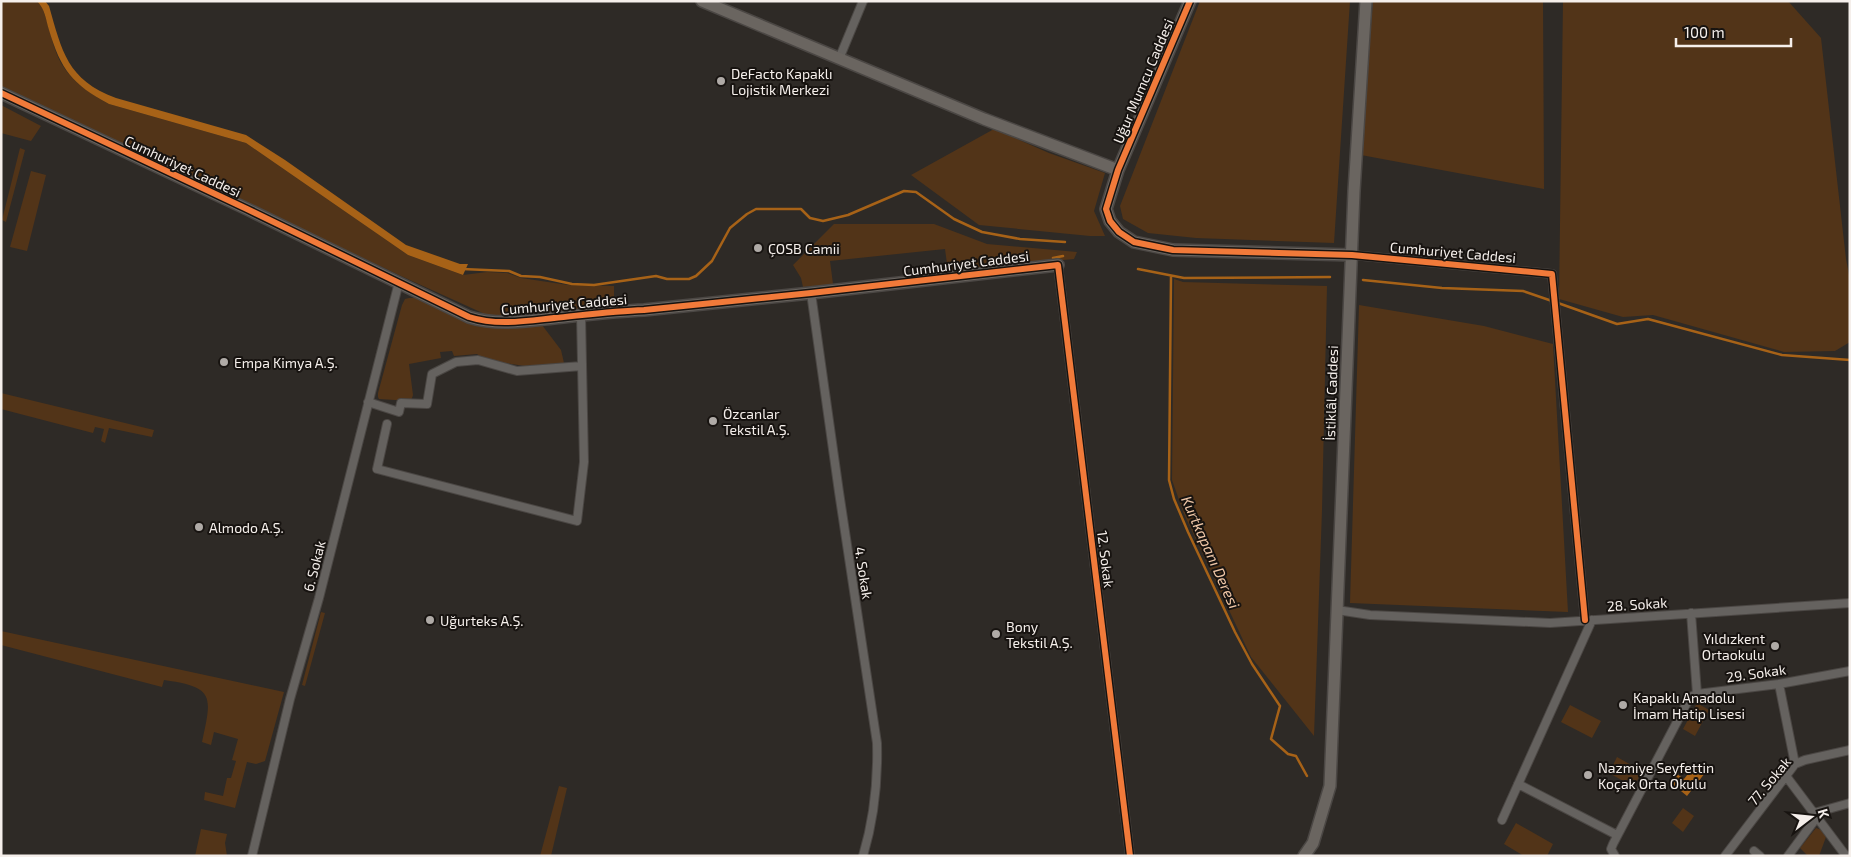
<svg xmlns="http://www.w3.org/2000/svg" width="1851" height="857" font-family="'Exo 2',sans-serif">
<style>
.green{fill:#523418}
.water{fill:#a76217}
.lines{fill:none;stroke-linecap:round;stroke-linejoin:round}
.stream{stroke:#a76217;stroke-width:2.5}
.street-casing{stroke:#4b4744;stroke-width:10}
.secondary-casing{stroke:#4b4744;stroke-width:14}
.street{stroke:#65625f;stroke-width:8}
.secondary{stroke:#6a6560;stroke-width:11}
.cycleway-casing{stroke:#171310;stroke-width:9}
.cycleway{stroke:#f17a3a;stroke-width:6}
.poi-dot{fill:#afaaa6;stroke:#171310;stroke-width:2}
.labels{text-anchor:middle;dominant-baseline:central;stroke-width:4;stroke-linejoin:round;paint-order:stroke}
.poi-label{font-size:14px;fill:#f5efeb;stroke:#171310;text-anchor:start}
.street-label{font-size:14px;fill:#f5efeb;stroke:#171310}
.water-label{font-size:15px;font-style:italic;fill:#f0c7a7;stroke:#171310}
</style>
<rect width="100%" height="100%" fill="#2e2a26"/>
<path class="green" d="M1,1H37L40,3C48,19 50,36 56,52C65,77 87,92 109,104L246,143L408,255L463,275L487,272L507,273L521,278L568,285L614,286V306L510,316L487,315L401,276L1,86Z
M1200,1H1350L1334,243L1196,238L1148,233L1123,219L1120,206Z
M1373,1H1543L1544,189L1361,155Z
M1563,1H1788L1821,38L1846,259L1850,280V342L1835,351L1784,352L1653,315L1623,317L1559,299Z
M1,105L41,126L31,141L1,133Z
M994,129L1049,153L1105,173L1094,211L1105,236H1090L979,225L911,175Z
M20,148L25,150L6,222L2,220Z
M31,171L46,175L27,251L10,247Z
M834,224H934L987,244L1077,252L1074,259L948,271L945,249L830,261L833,284L803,287L801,278L793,265Z
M1174,279L1183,282L1327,286L1322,510L1314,736L1251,657L1184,514L1172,480Z
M409,298H416L462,320L488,327L542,325L561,350L564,363L563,365L525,366L486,360L477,354L454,356L452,351L440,352L441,358L409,364L413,395L411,401L379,399L378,397V393L402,305L405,299Z
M1359,305L1484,326L1553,344L1568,612L1350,603Z
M1,393L154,430L152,437L109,428L105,443L101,441L104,429L95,427L93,433L1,409Z
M321,612L325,613L305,686L302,685Z
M1,631L284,692L265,761L256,764L247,762L235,808L204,800L205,792L223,796L227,778H231L236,761L232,760L238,739L214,732L211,745L202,742C212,696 215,687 164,680L162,687L1,645Z
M1697,703L1709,710L1695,736L1683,729Z
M1570,705L1601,721L1592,738L1561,722Z
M1617,757L1642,771L1634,787L1609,773Z
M559,786L567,788L551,856H540Z
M1683,808L1694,816L1683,832L1672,823Z
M1516,823L1553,844L1547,856H1524L1504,844Z
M1816,828L1822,830L1826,837L1819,856H1808L1800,848Z
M201,829L227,834L225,843L227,856H195Z"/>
<path class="water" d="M37,1H45L49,6C62,51 67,80 116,98L246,135L285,160L406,245L460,264H468L463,275L408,255L246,143L109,104C72,84 61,70 49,30C46,20 45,9 37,1Z
M1695,765L1705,773L1687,796L1670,782L1677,774L1684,779Z"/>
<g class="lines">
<path class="stream" d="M1053,258L1063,256
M462,269L509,271L521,276L540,277L572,284L594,285L656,276L667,279H689L696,276L712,261L730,228L747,214L756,209H801L810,218L823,221L848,215L904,191L916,192L954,219L982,232L1020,239L1065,242
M1138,269L1184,278L1330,277
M1171,276L1169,480L1174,499L1188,532L1235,632L1252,664L1280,706L1271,739L1288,754L1296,756L1307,776
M1363,280L1442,288L1523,291L1552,301
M1558,303L1617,324L1648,319L1782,355L1850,360"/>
<defs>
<path id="street" d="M839,59L863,1
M1352,255L1552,274L1585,620
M1058,265L1130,856
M811,293L839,492L877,743C878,781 874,819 863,856
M368,402L399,412L401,403L427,404L432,374L456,362L478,360L517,371L582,366
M387,424L377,469L577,521L584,462L581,315
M1337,610L1370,615L1550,623L1850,603
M1691,613L1697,694
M1779,684L1795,764
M1786,776L1846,856
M1518,784L1617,835
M1814,813L1850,803
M1502,820L1592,620
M1754,851L1760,856
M252,856L290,699L319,598L399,282
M1615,856L1611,849L1613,844L1690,697L1697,694L1779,684L1850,671
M1725,856L1795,764L1805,760L1850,750
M1788,856L1817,817"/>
<path id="secondary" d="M702,1L984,119L1118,170
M1190,1L1118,170L1106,209L1110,221L1119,232L1134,242L1173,250L1352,255
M1,93L247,209L469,317C497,326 526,321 554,318C584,315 614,311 644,310L811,293L1058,265
M1304,856L1313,843L1330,786L1354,191L1366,1"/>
</defs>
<use href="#street" class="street-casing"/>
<use href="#secondary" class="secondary-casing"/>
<use href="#street" class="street"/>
<use href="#secondary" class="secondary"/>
<defs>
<path id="cycleway" d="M1190,1L1118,170L1106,209L1110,221L1119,232L1134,242L1173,250L1352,255L1552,274L1585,620
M1,93L247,209L469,317C497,326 526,321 554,318C584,315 614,311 644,310L811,293L1058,265L1130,856"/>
</defs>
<use href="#cycleway" class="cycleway-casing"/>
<use href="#cycleway" class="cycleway"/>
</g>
<g class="poi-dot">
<circle cx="721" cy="81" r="5"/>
<circle cx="758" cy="248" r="5"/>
<circle cx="224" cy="362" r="5"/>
<circle cx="713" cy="421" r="5"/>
<circle cx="199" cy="527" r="5"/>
<circle cx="430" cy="620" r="5"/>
<circle cx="996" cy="634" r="5"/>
<circle cx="1775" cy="646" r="5"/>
<circle cx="1623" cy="705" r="5"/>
<circle cx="1588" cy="775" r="5"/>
</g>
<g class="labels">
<g class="poi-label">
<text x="731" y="73">DeFacto Kapaklı<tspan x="731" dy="16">Lojistik Merkezi</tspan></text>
<text x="768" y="248">ÇOSB Camii</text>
<text x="234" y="362">Empa Kimya A.Ş.</text>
<text x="723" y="413">Özcanlar<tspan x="723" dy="16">Tekstil A.Ş.</tspan></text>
<text x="209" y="527">Almodo A.Ş.</text>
<text x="440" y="620">Uğurteks A.Ş.</text>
<text x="1006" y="626">Bony<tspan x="1006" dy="16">Tekstil A.Ş.</tspan></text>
<text x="1765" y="638" text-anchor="end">Yıldızkent<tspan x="1765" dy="16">Ortaokulu</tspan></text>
<text x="1633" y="697">Kapaklı Anadolu<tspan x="1633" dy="16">İmam Hatip Lisesi</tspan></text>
<text x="1598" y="767">Nazmiye Seyfettin<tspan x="1598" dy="16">Koçak Orta Okulu</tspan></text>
</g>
<g class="street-label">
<text transform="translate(1143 81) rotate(-67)">Uğur Mumcu Caddesi</text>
<text transform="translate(183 166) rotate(25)">Cumhuriyet Caddesi</text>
<text transform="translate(1453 252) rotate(5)">Cumhuriyet Caddesi</text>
<text transform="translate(966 263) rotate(-7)">Cumhuriyet Caddesi</text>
<text transform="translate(564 304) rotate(-5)">Cumhuriyet Caddesi</text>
<text transform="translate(1331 393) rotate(-88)">İstiklâl Caddesi</text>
<text transform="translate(1106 559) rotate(83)">12. Sokak</text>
<text transform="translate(314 566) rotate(-76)">6. Sokak</text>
<text transform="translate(864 573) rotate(81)">4. Sokak</text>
<text transform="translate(1637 604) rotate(-4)">28. Sokak</text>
<text transform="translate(1756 673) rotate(-8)">29. Sokak</text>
<text transform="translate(1769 781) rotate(-50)">77. Sokak</text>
</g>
<g class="water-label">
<text transform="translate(1211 552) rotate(66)">Kurtkapanı Deresi</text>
</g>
</g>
<rect width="1851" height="857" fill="none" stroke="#f5efeb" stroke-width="5"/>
<g transform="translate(1811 817) rotate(74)" stroke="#171310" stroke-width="4" paint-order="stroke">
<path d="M0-4L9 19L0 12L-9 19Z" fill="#f5efeb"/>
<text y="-8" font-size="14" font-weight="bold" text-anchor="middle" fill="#f5efeb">K</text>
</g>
<path d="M1676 38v8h115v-8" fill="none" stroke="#f5efeb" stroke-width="2.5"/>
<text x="1684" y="38" font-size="15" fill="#f5efeb" stroke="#171310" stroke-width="4" paint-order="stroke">100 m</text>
</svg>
